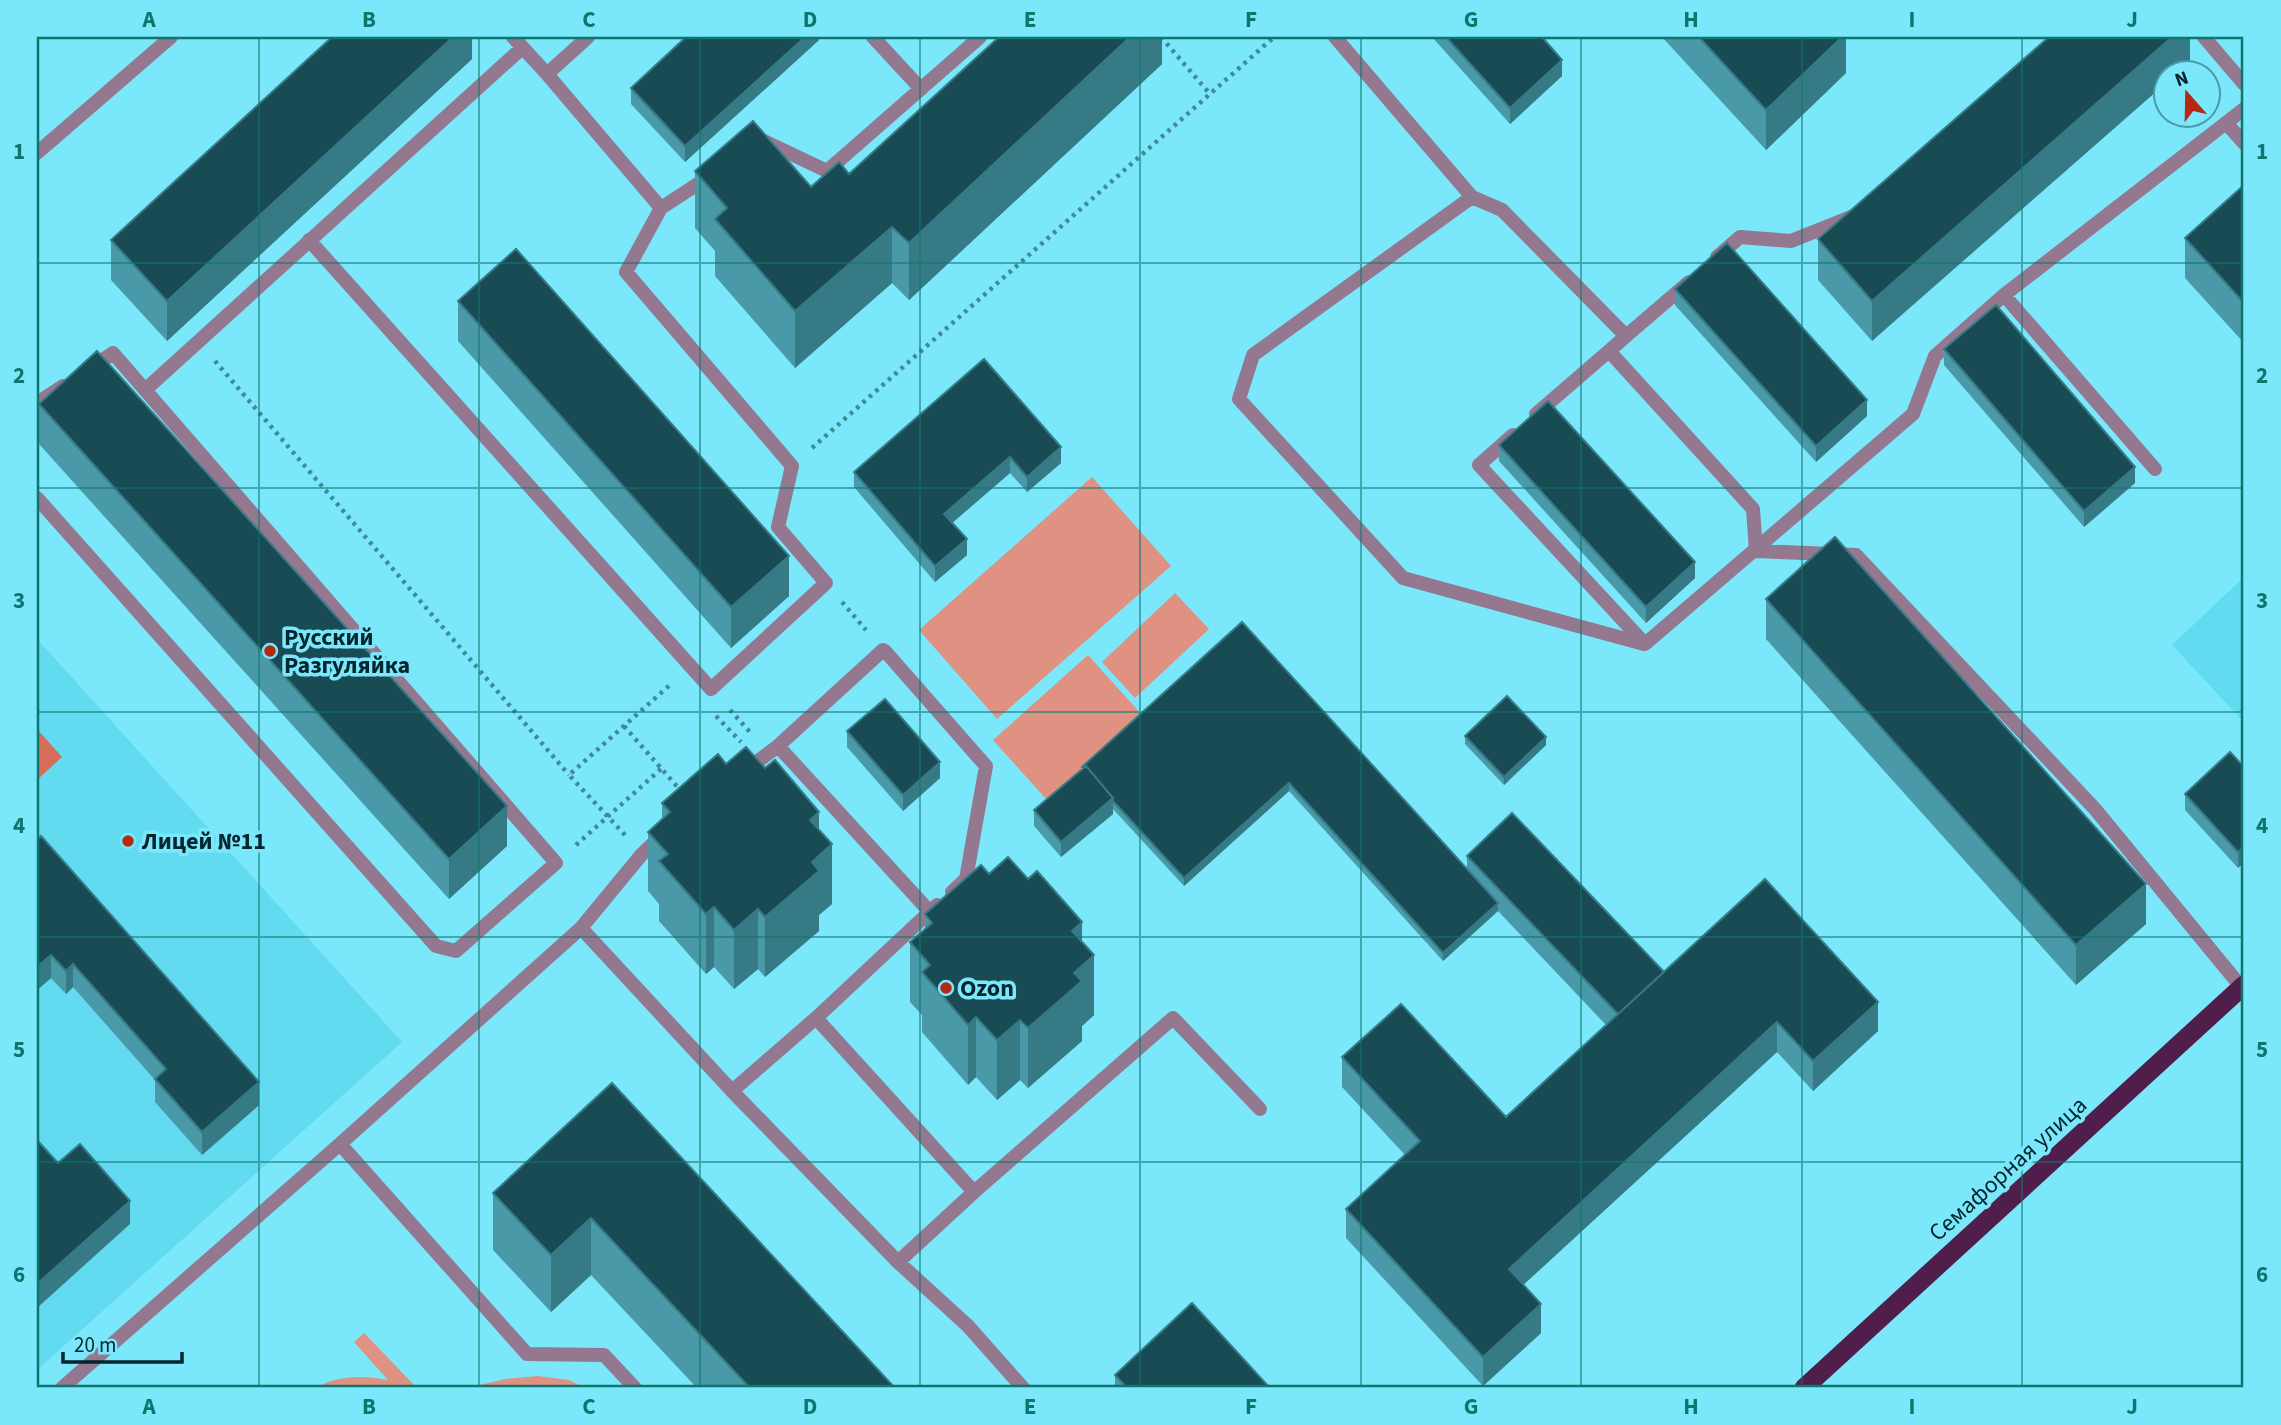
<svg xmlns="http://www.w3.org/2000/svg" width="2281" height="1425" font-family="'Source Sans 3',sans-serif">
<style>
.built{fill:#62daef}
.green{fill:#df9182}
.forest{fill:#d56d5a}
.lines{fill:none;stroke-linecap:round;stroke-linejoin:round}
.path{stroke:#418b99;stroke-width:4.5;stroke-dasharray:3.5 5;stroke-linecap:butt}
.service{stroke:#93788f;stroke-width:14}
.tertiary{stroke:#93788f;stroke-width:14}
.trunk{stroke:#501e4a;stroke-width:19}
.wall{fill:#4a99a8}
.shaded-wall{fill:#367a86}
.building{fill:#194b54;stroke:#367a86;stroke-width:2}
.grid{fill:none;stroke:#0f766e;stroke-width:2;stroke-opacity:0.55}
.poi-dot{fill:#b52912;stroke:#7be7fb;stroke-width:2.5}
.labels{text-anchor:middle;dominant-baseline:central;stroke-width:7;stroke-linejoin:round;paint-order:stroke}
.poi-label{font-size:24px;font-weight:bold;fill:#02262d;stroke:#7be7fb;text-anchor:start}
.street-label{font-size:24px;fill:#02262d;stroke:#7be7fb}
.neatline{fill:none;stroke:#0f766e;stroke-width:2.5}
.grid-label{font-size:23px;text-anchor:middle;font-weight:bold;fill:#0f766e}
</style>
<rect width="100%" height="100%" fill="#7be7fb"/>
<path class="built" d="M2244,577V722L2172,645Z
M37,639L402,1042L37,1370Z"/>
<path class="green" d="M1092,477L1171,566L997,719L919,630Z
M1175,593L1209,629L1135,698L1102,662Z
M1088,655L1142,715L1047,800L993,740Z
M364,1333L417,1388H315C338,1375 363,1375 388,1380L354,1342Z
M538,1376L569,1380L584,1388H467L505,1379Z"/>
<path class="forest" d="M37,729L62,757L37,780Z"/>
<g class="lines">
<path class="path" d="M1161,37L1210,94
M215,361L569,775
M812,448L1274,37
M842,602L866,630
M730,710L750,732
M716,716L741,742
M624,726L681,791
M625,835L569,775L671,684
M576,845L662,768"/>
<path class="service" d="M873,37L921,89
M1335,37L1472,197L1502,210L1626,336L1609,351L1753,509L1756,551L1856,555L2095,809L2242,988
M2204,37L2244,84
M547,74L588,37
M2227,124L2244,143
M759,144L764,141L827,171L980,37
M1472,197L1253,355L1239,399L1403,578L1644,644
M661,208L710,176
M309,240L711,689L826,583L778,527L792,466L626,272L661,208L547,74L513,37
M1717,257L1740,237L1791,241L1856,215
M2004,295L2155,469
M1626,336L1689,282
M145,390L522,48
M37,403L63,386
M1536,414L1609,351
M1513,435L1479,465L1645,644L1913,414L1935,356L2004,295L2244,109
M37,498L436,946L456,951L556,863L113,353L89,369
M778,746L930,912
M745,771L778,746L883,650L885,651L986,766L966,879L952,892
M937,905L816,1018L732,1091L898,1262L968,1326L1023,1388
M581,928L732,1091
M816,1018L974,1192
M340,1144L527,1354L604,1355L635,1388
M898,1262L974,1192L1173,1018L1260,1109
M62,1388L340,1144L581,928L642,854L660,837"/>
<path class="tertiary" d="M37,153L171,37"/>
<path class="trunk" d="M1804,1388L2244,985"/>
</g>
<path class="wall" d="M472,37V59L167,341L111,280V240Z
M819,37V40L685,162L631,104V88Z
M1162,37V64L909,300L892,283L795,368L715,276V251L695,228V171L811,187L849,174Z
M1432,37H1542L1562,76L1510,124Z
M1662,37H1846V73L1766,150Z
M2190,37V61L2176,74H2166L1872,341L1818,280V239Z
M2244,185V343L2185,278V238Z
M1675,289L1867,416L1816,462L1675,305Z
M458,301L789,596L731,648L458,341Z
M1944,349L2135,483L2084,527L1944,365Z
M984,359L1061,463L1027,492L1010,473L952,523L967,555L935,582L854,487V472Z
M39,404L507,846L449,899L39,444Z
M1499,445L1695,578L1646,623L1499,461Z
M1766,599L2146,924L2076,985L1766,639Z
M1242,622L1467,869V856L1664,972L1878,1031L1813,1091L1777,1052L1523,1285L1541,1333L1483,1386L1346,1238V1209L1405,1155L1342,1087V1057L1506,1117L1606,1025L1498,911L1443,961L1289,791L1184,886L1113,809V814L1061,857L1034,826V810L1082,769V767Z
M847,731L940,778L903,811L847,747Z
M1465,736L1546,745L1504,785L1465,744Z
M726,764L819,830L832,904L819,915V931L765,977L758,969L734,989L714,967L706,974L659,921V904L648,891V832L662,819V803Z
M2244,767L2238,868L2185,810V794Z
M37,840L259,1105L202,1155L155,1102V1080L73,987L66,994L51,978L37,990Z
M989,874L1082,941L1094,1015L1082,1026V1041L1028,1088L1020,1080L997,1100L976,1077L968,1085L922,1032V1015L910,1002V942L925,929V914Z
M612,1083L895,1388H697L591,1275L551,1312L493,1250V1193Z
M1115,1375L1270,1388H1115Z"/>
<path class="shaded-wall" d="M453,37H472V59L167,341V301Z
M805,37H819V40L685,162V146Z
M1130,37H1162V64L909,300V243Z
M1842,37H1846V73L1766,150V110Z
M2172,37H2190V61L2176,74H2166V83L1872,341V301Z
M1562,60V76L1510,124V108Z
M892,227V283L795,368V311Z
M1867,400V416L1816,462V446Z
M1061,447V463L1027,492V477Z
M1010,457V473L944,530V514Z
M2135,467V483L2084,527V511Z
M967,539V555L935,582V566Z
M789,556V596L731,648V607Z
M1695,562V578L1646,623V607Z
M1546,737V745L1504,785V777Z
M940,762V778L903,811V795Z
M1289,783V791L1184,886V878Z
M1113,798V814L1061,857V842Z
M507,806V846L449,899V859Z
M819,812V856L832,844V904L819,915V931L765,977V917L810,820Z
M2244,847V863L2238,868V852Z
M2146,884V924L2076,985V945Z
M1498,903V911L1443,961V953Z
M714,907V967L706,974V914Z
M758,909V969L734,989V930Z
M1082,922V966L1094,955V1015L1082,1026V1041L1028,1088V1028L1072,931Z
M51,955V978L37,990V967Z
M73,964V987L66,994V971Z
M1878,1002V1031L1813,1091V1061Z
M976,1017V1077L968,1085V1025Z
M1020,1020V1080L997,1100V1040Z
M1777,1022V1052L1509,1298V1269Z
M259,1082V1105L202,1155V1132Z
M130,1201V1224L37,1308V1284Z
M591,1218V1275L551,1312V1255Z
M1541,1304V1333L1483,1386V1357Z"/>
<path class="building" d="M332,37H453L167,301L111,240Z
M686,37H805L685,146L631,88Z
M999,37H1130L909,243L892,227L795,311L715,219L727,208L695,171L753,121L811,187L839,162L849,174Z
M1446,37H1542L1562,60L1510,108Z
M1699,37H1842L1766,110Z
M2049,37H2172L1872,301L1818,239Z
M2244,185V303L2185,238Z
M1727,243L1867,400L1816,446L1675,289Z
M516,249L789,556L731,607L458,301Z
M1996,305L2135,467L2084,511L1944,349Z
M97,351L507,806L449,859L39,404Z
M984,359L1061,447L1027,477L1010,457L944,514L967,539L935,566L854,472Z
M1548,401L1695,562L1646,607L1499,445Z
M1835,537L2146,884L2076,945L1766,599Z
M1242,622L1498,903L1443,953L1289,783L1184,878L1113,801V798L1086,766L1084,768L1082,767Z
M1507,696L1546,737L1504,777L1465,736Z
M885,699L940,762L903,795L847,731Z
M746,747L765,768L775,760L819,812L810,820L832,844L812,862L819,871L765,917L758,909L734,930L714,907L706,914L659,861L668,854L648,832L670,812L662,803L718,754L726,764Z
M2230,752L2244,767V847L2238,852L2185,794Z
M1086,766L1113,798L1061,842L1034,810Z
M1512,813L1664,972L1618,1014L1467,856Z
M41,836L259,1082L202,1132L155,1079L166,1069L73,964L66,971L51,955L37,967V840Z
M1008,857L1028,879L1037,871L1082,922L1072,931L1094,955L1074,973L1082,981L1028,1028L1020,1020L997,1040L976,1017L968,1025L922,972L930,965L910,942L932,923L925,914L981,865L989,874Z
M1765,879L1878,1002L1813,1061L1777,1022L1509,1269L1541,1304L1483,1357L1346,1209L1420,1141L1342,1057L1401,1004L1506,1117Z
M612,1083L895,1388H750L591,1218L551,1255L493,1193Z
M37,1140L58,1163L80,1144L130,1201L37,1284Z
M1192,1303L1270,1388H1127L1115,1375Z"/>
<path class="grid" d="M259,37V1388M479,37V1388M700,37V1388M920,37V1388M1140,37V1388M1361,37V1388M1581,37V1388M1802,37V1388M2022,37V1388M37,263H2244M37,488H2244M37,712H2244M37,937H2244M37,1162H2244"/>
<g class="poi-dot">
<circle cx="270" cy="651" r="7"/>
<circle cx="128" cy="841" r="7"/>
<circle cx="946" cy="988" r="7"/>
</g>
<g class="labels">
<g class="poi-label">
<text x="284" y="637">Русский<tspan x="284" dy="28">Разгуляйка</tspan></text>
<text x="142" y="841">Лицей №11</text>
<text x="960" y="988">Ozon</text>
</g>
<g class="street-label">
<text transform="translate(2008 1169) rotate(-42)">Семафорная улица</text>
</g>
</g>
<rect width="2281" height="1425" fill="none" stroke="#7be7fb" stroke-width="77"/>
<g transform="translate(2187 94) rotate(340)"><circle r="33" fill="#7be7fb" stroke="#4b9aa9" stroke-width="2"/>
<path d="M0-5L12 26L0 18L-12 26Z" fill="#b52912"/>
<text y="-10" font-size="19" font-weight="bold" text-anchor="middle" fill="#02262d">N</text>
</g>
<path d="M63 1352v10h119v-10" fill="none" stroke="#02262d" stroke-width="3.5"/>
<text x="74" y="1352" font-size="21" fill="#02262d" stroke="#7be7fb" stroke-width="5" paint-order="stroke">20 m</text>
<rect x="38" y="38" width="2204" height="1348" class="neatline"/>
<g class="grid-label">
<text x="149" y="27">A</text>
<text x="369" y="27">B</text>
<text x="589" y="27">C</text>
<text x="810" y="27">D</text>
<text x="1030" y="27">E</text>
<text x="1251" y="27">F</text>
<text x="1471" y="27">G</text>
<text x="1691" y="27">H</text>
<text x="1912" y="27">I</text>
<text x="2132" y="27">J</text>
<text x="19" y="159">1</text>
<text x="2262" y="159">1</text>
<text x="19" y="383">2</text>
<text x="2262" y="383">2</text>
<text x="19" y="608">3</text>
<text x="2262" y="608">3</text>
<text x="19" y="833">4</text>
<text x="2262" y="833">4</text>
<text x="19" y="1057">5</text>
<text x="2262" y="1057">5</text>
<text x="19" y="1282">6</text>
<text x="2262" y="1282">6</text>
<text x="149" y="1414">A</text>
<text x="369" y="1414">B</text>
<text x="589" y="1414">C</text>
<text x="810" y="1414">D</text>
<text x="1030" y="1414">E</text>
<text x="1251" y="1414">F</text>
<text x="1471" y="1414">G</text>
<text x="1691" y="1414">H</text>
<text x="1912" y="1414">I</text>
<text x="2132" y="1414">J</text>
</g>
</svg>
